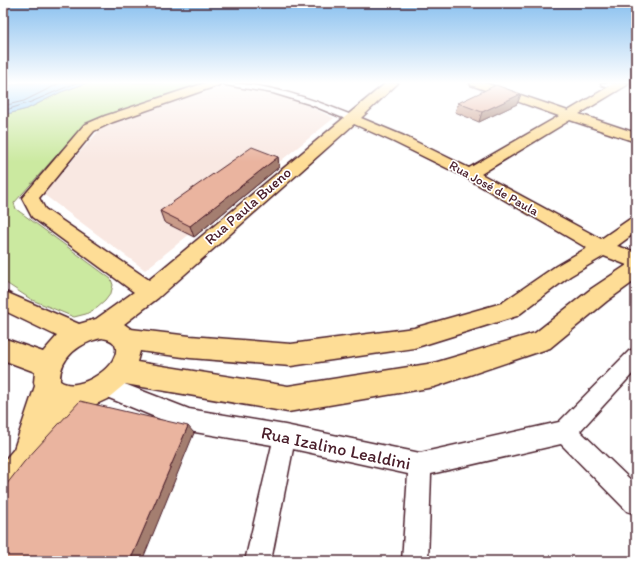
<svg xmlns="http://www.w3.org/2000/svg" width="639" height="564" font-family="Itim,sans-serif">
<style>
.built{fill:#f9e8e2}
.green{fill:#cbe9a0;stroke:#8a8466}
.water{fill:#9ad1f9;stroke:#7a8aa7}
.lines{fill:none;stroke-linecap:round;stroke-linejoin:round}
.shore{stroke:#6a667d;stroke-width:1}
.minor-casing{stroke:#4a1f2b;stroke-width:3}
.major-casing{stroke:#4a1f2b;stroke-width:3}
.minor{fill:#fff;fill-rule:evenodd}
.major{fill:#fedd96;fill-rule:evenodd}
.wall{fill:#c99b89;stroke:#4a1f2b}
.shaded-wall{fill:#a47e6f;stroke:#4a1f2b}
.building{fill:#eab49f;stroke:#4a1f2b}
.labels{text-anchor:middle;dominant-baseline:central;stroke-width:3.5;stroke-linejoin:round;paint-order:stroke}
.far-street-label{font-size:13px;fill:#4a1f2b;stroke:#fff}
.street-label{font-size:15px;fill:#4a1f2b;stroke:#fff}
.near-street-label{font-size:18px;fill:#4a1f2b;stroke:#fff}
</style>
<rect width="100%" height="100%" fill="#fff"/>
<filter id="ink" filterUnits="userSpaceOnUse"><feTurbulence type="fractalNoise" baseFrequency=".025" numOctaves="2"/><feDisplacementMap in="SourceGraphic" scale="8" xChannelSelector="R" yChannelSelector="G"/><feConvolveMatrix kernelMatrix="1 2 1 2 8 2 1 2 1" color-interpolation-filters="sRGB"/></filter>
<g filter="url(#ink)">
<path class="built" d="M222,85L291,98L334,118L145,270L43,194L103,126Z"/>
<path class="green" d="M87,83H207L196,88L99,118L80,129L14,203L16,209L111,279L113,285L111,293L105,301L97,308L86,314L74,317L32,300L3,281V115L27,109L61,92Z"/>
<path class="water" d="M19,83H87L61,92L27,109L3,115V87Z"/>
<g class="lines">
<path class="shore" d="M3,106L24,101L60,83
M3,111L31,102L76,83"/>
<defs>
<path id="minor" d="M222,83C269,83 312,99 354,116L356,118L351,121L348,120L309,104L273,93L226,85Z
M601,83H615L621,86L617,89L602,85Z
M636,348V370L580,431L636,485V514L627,511L561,444L431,474L428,561H402L408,474L293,449L271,561H245L272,445L189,431L97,393L94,386L97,379L104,376L189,409L285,425L420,453L559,422L629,351Z"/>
<path id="major" d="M205,83H220L219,85L113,122L94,131L39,198L45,209L149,280L386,83H398L361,118L404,136L469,168L559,116L471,85L470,83H485L568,111L615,83H628L627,85L579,114L636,133V142L570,120L481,174L601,239L630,219L636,217V232L617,246L636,252V280L607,301L550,348L434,387L288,412L125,384L107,399L90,407L38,467L14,497L3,502V462L14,449L35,386L34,382L35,372L3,360V338L43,352L57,336L3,310V291L79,324L96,319L134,292L32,217L22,198L84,125L105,116ZM354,124L394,142L465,177L587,248L556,266L502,303L414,328L291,344L190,336L131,329L124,324L158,298ZM604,256L627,265L591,289L535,333L434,363L288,386L137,362L140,351L190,358L291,366L414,348L517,316L570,276ZM102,338C107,339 113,340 115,345C124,363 78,395 60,381C59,357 81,342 102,338Z"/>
</defs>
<use href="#minor" class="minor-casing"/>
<use href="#major" class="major-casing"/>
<use href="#minor" class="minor"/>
<use href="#major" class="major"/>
</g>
<path class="wall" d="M521,94L517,104L479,122L455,112L458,103Z
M278,157L279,167L194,237L164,222L160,211Z"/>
<path class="shaded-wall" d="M521,94L517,104L479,122L482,112Z
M278,157L279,167L194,237L190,226Z
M188,426L194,433L142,561H130Z"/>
<path class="building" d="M496,85L521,94L482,112L458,103Z
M252,147L278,157L190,226L160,211Z
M80,401L188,426L130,561H3V489L24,462Z"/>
</g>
<linearGradient id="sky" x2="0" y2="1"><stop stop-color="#89c0ef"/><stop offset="0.51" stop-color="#fff"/><stop offset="1" stop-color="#fff" stop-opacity="0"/></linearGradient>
<rect width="639" height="162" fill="url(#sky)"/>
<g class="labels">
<g class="far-street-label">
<text transform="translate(494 188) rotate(29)">Rua José de Paula</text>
</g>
<g class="street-label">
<text transform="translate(248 206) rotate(-41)">Rua Paula Bueno</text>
</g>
<g class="near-street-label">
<text transform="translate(336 448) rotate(12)">Rua Izalino Lealdini</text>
</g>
</g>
<rect width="639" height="564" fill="none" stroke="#fff" stroke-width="16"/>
<rect x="8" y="8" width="623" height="548" fill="none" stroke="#4a1f2b" stroke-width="1.5" filter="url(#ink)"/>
</svg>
